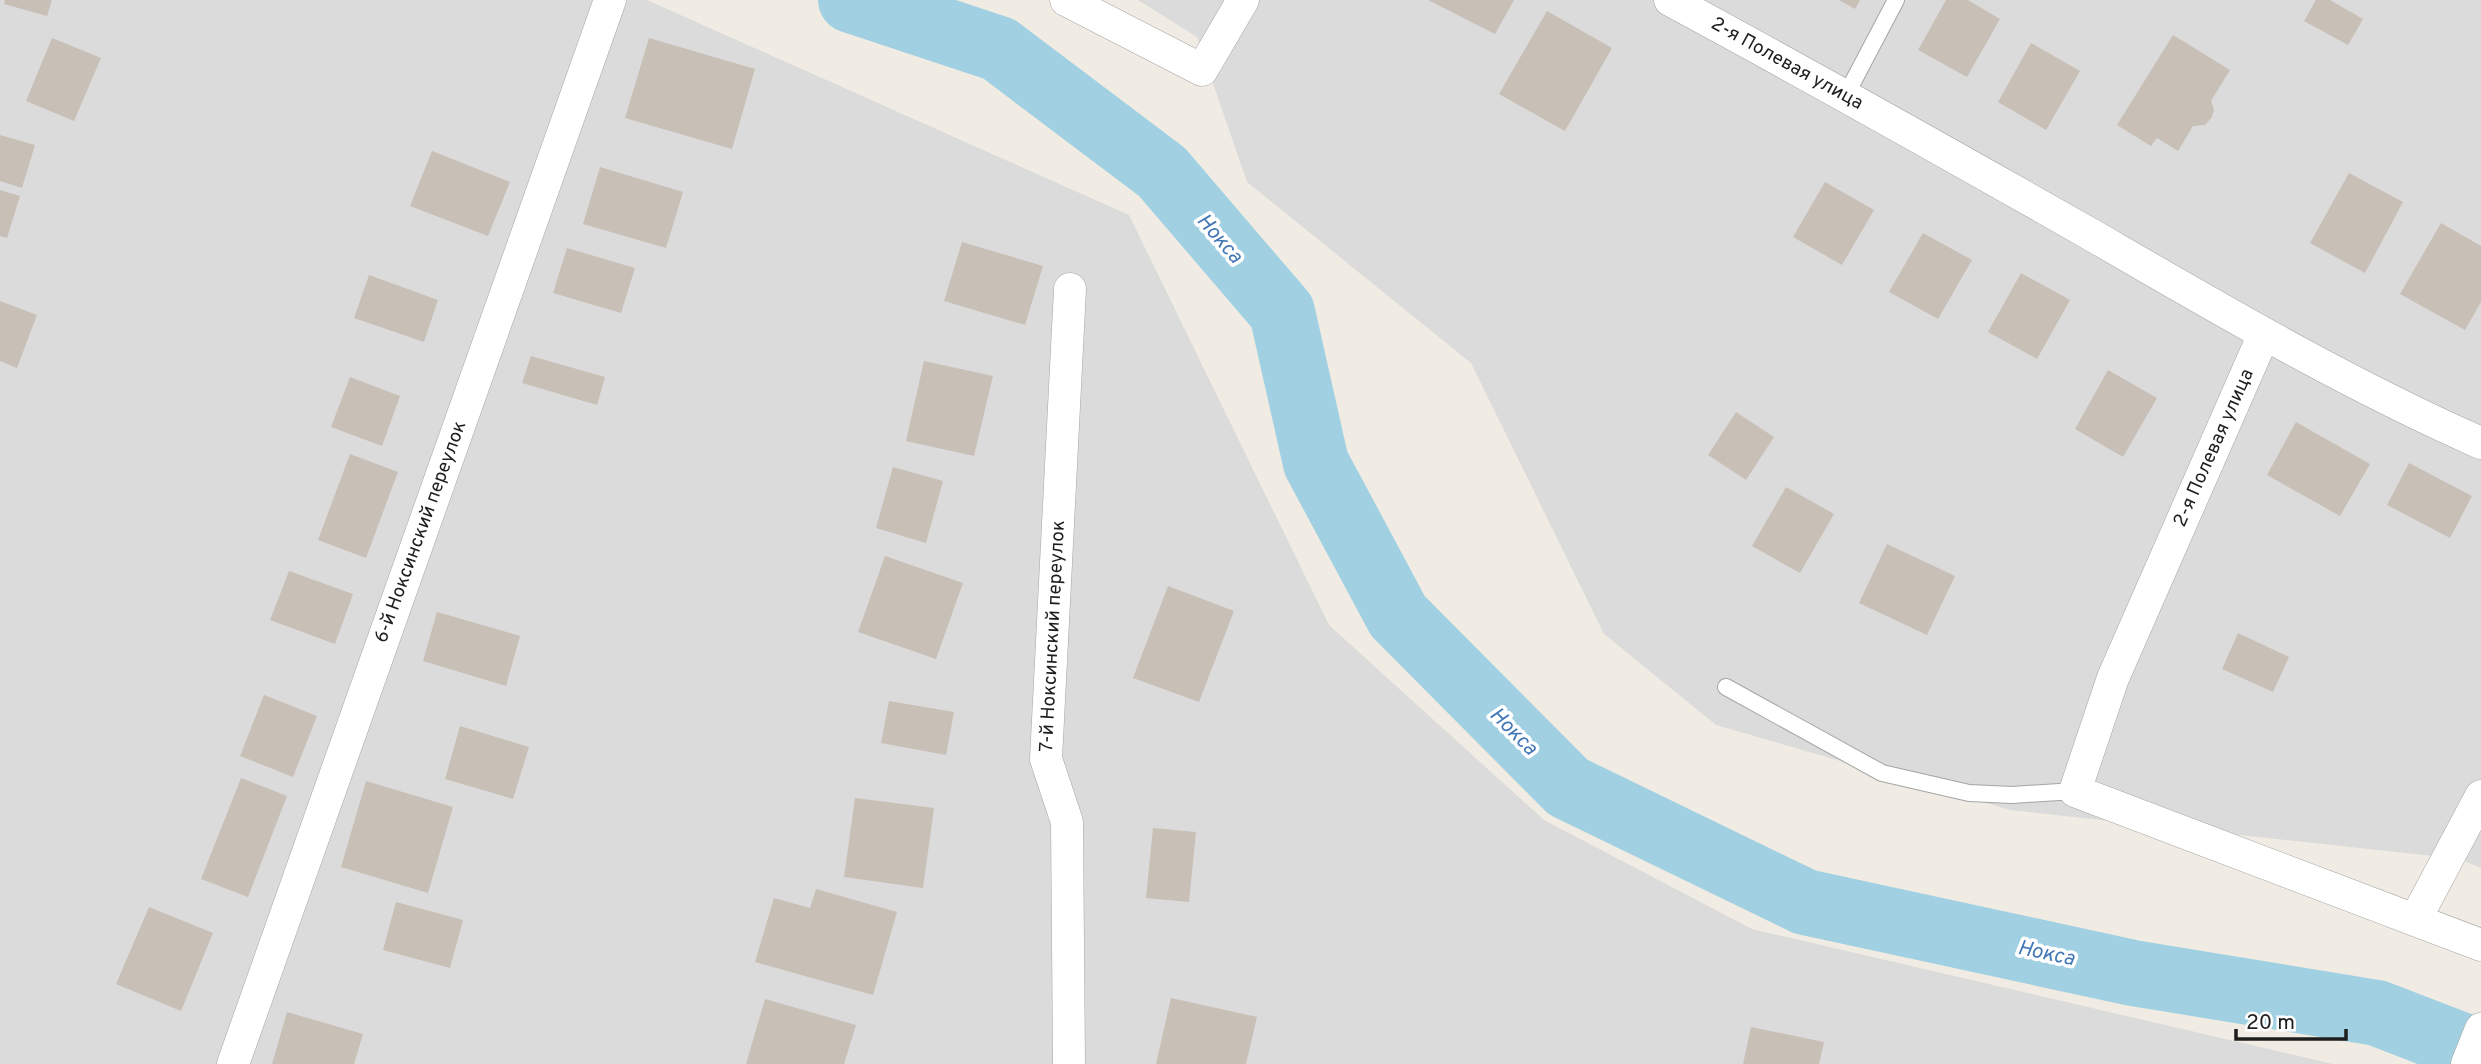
<svg xmlns="http://www.w3.org/2000/svg" width="2481" height="1064" font-family="Overpass,sans-serif">
<style>
.residential{fill:#dcdbdb}
.lines{fill:none;stroke-linecap:round;stroke-linejoin:round}
.river{stroke:#a0d0e1;stroke-width:66}
.building{fill:#c8bfb6}
.lane-casing{stroke:#a5a5a5;stroke-width:18}
.street-casing{stroke:#a5a5a5;stroke-width:33}
.lane{stroke:#fff;stroke-width:16}
.street{stroke:#fff;stroke-width:32}
.labels{text-anchor:middle;dominant-baseline:central;stroke-width:7;stroke-linejoin:round;paint-order:stroke}
.street-label{font-size:19px;fill:#1e1e1e;stroke:#fff}
.water-label{font-size:21px;font-style:italic;fill:#4378b6;stroke:#fff}
</style>
<rect width="100%" height="100%" fill="#f0ece3"/>
<path class="residential" d="M0,0H647L1129,215L1329,625L1544,820L1752,929L2333,1064H0Z
M1138,0H2481V868L2460,859L2010,810L1716,725L1604,634L1471,363L1247,182L1197,37Z"/>
<g class="lines">
<path class="river" d="M851,0L999,49L1162,172L1282,312L1316,463L1398,616L1568,787L1805,902L2133,973L2377,1013L2481,1053"/>
</g>
<path class="building" d="M5,0H52L47,16L4,4Z
M1428,0H1514L1495,34Z
M1839,0H1860L1855,9Z
M1946,0H1968L2000,19L1967,77L1918,50Z
M2316,0H2330L2363,19L2348,45L2304,21Z
M1547,11L1612,48L1565,131L1499,94Z
M2173,35L2230,70L2211,101L2214,110L2212,117L2205,125L2193,126L2178,151L2157,138L2151,146L2117,125Z
M52,38L101,58L74,121L26,101Z
M649,38L755,69L732,149L625,118Z
M2031,43L2080,71L2046,130L1998,102Z
M0,135L35,145L22,188L0,181Z
M432,151L510,182L488,236L410,206Z
M600,167L683,192L666,248L583,224Z
M2349,173L2403,202L2365,273L2310,243Z
M1825,182L1874,210L1842,265L1793,237Z
M0,190L20,196L7,238L0,236Z
M2441,223L2481,246V302L2465,330L2400,294Z
M1923,233L1972,260L1938,319L1889,292Z
M962,242L1043,266L1025,325L944,301Z
M567,248L635,268L621,313L553,293Z
M2021,273L2070,300L2037,359L1988,332Z
M369,275L438,300L424,342L354,318Z
M0,301L37,315L17,368L0,361Z
M531,356L605,377L597,405L522,383Z
M924,361L993,376L974,456L906,441Z
M2108,370L2157,398L2123,457L2075,429Z
M350,377L400,396L382,446L331,427Z
M1736,412L1774,437L1746,480L1708,455Z
M2296,422L2370,464L2340,516L2267,475Z
M350,454L398,472L366,558L318,540Z
M2409,463L2472,496L2450,538L2387,505Z
M893,467L943,481L926,543L876,528Z
M1786,487L1834,514L1800,573L1752,546Z
M1887,544L1955,576L1927,635L1859,603Z
M885,556L963,583L936,659L858,632Z
M289,571L353,594L335,644L270,620Z
M1168,586L1234,611L1199,702L1133,678Z
M437,612L520,636L506,686L423,661Z
M2238,633L2289,657L2273,692L2222,669Z
M264,695L317,716L293,777L240,756Z
M889,701L954,712L946,755L881,743Z
M460,726L529,747L513,799L445,779Z
M241,778L287,796L248,897L201,879Z
M366,781L453,807L428,893L341,867Z
M855,798L934,808L923,888L844,877Z
M1153,828L1196,832L1189,902L1146,898Z
M816,889L897,912L873,995L755,962L774,898L810,908Z
M396,902L463,920L450,968L383,950Z
M149,907L213,933L181,1011L116,984Z
M1171,998L1257,1017L1246,1064H1156Z
M765,999L856,1025L844,1064H746Z
M287,1012L363,1034L354,1064H272Z
M1751,1027L1824,1042L1819,1064H1743Z"/>
<g class="lines">
<defs>
<path id="lane" d="M1846,95L1896,0
M1726,687L1882,773L1969,793L2012,795L2075,791"/>
<path id="street" d="M1066,0L1202,70L1243,0
M1670,0C1811,76 1951,155 2090,234C2218,308 2345,383 2481,443
M2264,334L2113,678L2075,791L2481,945
M2415,920L2481,796
M233,1064L610,0
M1069,1064L1067,822L1046,759L1070,289
M2467,1064L2481,1029"/>
</defs>
<use href="#lane" class="lane-casing"/>
<use href="#street" class="street-casing"/>
<use href="#lane" class="lane"/>
<use href="#street" class="street"/>
</g>
<g class="labels">
<g class="street-label">
<text transform="translate(1787 64) rotate(29)">2-я Полевая улица</text>
<text transform="translate(2214 448) rotate(-66)">2-я Полевая улица</text>
<text transform="translate(421 532) rotate(-70)">6-й Ноксинский переулок</text>
<text transform="translate(1053 636) rotate(-87)">7-й Ноксинский переулок</text>
</g>
<g class="water-label">
<text transform="translate(1219 239) rotate(49)">Нокса</text>
<text transform="translate(1513 732) rotate(45)">Нокса</text>
<text transform="translate(2046 954) rotate(12)">Нокса</text>
</g>
</g>
<path d="M2236 1029v10h110v-10" fill="none" stroke="#1e1e1e" stroke-width="3.5"/>
<text x="2246" y="1029" font-size="21" fill="#1e1e1e" stroke="#ffffff" stroke-width="5" paint-order="stroke">20 m</text>
</svg>
